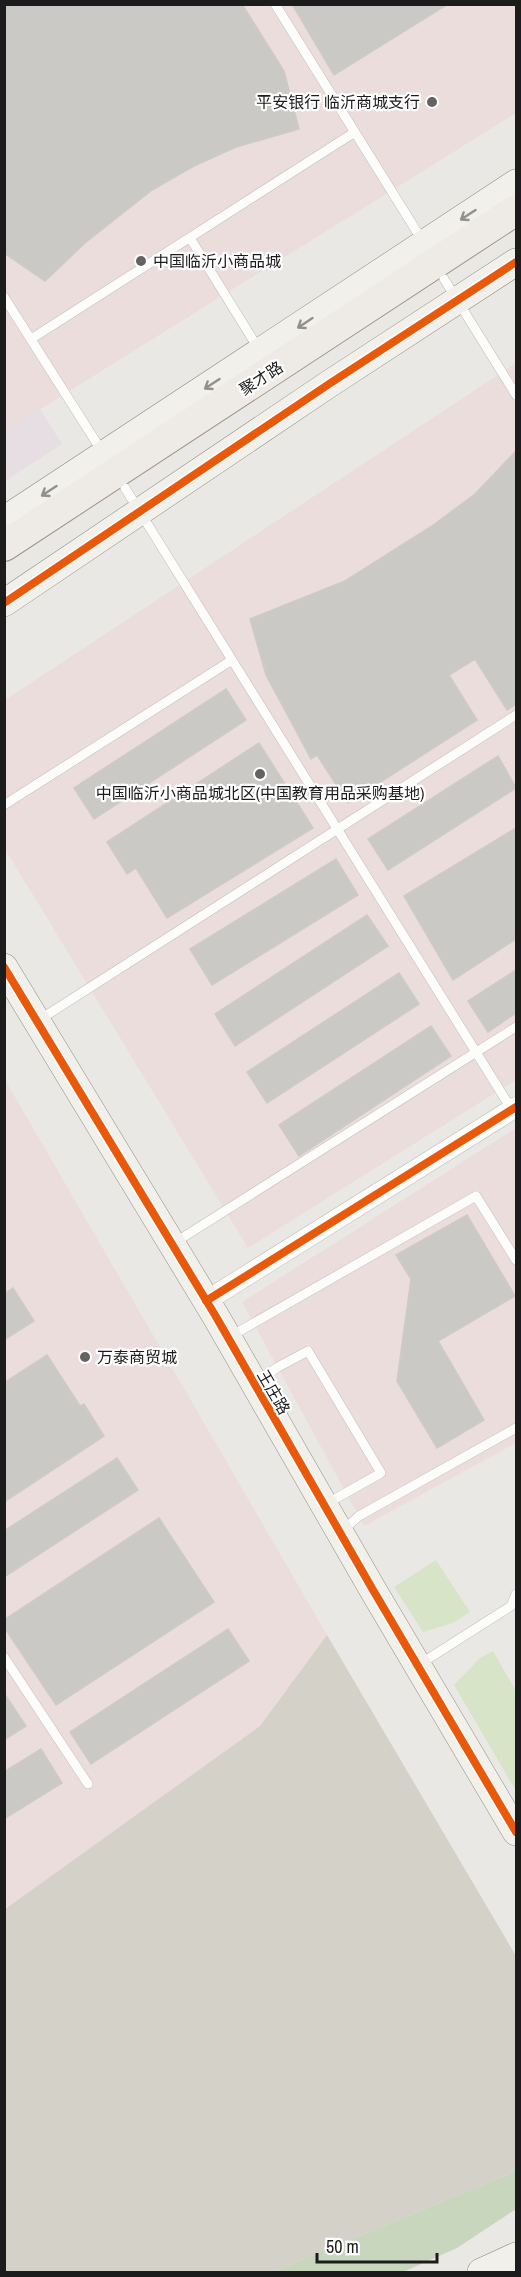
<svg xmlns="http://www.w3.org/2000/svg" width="521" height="2277" font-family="'Archivo Narrow','Noto Sans SC',sans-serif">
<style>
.commercial{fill:#ebdddc}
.industrial{fill:#e7dee3}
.construction{fill:#d3d1c8}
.grass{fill:#d8e4c7}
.forest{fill:#c7d6bd}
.building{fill:#cbc9c6;stroke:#cdcac7;stroke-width:1.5}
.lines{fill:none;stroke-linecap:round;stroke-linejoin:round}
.lane-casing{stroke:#c0bfbd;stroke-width:10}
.street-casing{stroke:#c0bfbd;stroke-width:21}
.secondary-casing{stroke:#91917f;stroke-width:28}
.primary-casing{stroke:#9d9485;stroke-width:32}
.lane{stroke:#fcfcfb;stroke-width:9}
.street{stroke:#fcfcfb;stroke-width:20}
.secondary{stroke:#f1f0eb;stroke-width:27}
.primary{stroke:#eeeae5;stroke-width:30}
.cycleway-casing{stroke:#fff;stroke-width:11}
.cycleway{stroke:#e8590c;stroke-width:8}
.oneway{stroke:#91918e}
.poi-dot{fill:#646362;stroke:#fff;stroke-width:2}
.labels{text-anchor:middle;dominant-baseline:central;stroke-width:4.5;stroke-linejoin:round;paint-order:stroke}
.poi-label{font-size:16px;fill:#1c1c1c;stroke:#fff;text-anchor:start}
.street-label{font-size:16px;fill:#1c1c1c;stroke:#fff}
</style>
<rect width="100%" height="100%" fill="#eae8e5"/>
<path class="commercial" d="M5,5H516V113L5,431Z
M516,363V1080L248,1248L5,849V700Z
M4,1078L327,1635L260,1726L5,1910Z
M516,1128V1218L515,1219L516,1222V1443L364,1526L242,1302Z"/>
<path class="industrial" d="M40,409L62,444L5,481V431Z"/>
<path class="construction" d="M327,1635L516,1956V2171L273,2272H5L4,1910L260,1726Z"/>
<path class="grass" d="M436,1560L470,1612L453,1623L423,1632L394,1587Z
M493,1651L516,1691V1791L454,1685L480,1658Z"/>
<path class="forest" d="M516,2171V2209L457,2248L403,2272H273Z"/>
<path class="building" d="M4,4H242L284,71L299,129L236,147L194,166L152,190L85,243L45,281L4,253Z
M292,4H448L334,75Z
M516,451V704L507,710L475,659L449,675L477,720L348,803L317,755L311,759L266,675L250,619L345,581L432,526L475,494Z
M226,689L246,720L94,819L74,788Z
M259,743L313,828L167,918L136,868L127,874L107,842Z
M498,756L516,788L388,870L368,839Z
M516,828V939L453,980L404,896Z
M336,859L358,895L212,985L190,949Z
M367,915L388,946L235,1046L215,1014Z
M516,970V1013L488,1032L468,1001Z
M399,973L419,1004L267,1103L247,1072Z
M431,1026L451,1056L299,1156L279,1125Z
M467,1215L515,1296L438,1341L484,1420L437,1448L397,1381L411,1279L396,1255Z
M13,1288L34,1321L4,1340V1294Z
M47,1355L80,1406L84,1404L104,1436L4,1502V1383Z
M117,1458L138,1490L4,1577V1531Z
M159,1518L214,1602L56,1705L4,1627V1620Z
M228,1629L249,1661L91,1764L70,1732Z
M4,1693L26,1726L4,1740Z
M41,1749L62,1783L4,1819V1772Z"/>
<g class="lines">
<defs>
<path id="lane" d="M275,4L422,240
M190,238L258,348
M444,279L516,395
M4,297L103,453
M31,339L355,132
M125,488L512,1110
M4,805L232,660
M39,1020L516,715
M174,1243L516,1027
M231,1336L476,1196L516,1260
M257,1382L278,1367L308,1351L381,1473L326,1504
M342,1531L359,1516L516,1428
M4,1657L88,1784
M420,1664L511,1606L516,1594"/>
<path id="street" d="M206,1301L516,1107"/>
<path id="secondary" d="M4,520L516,183
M4,603L329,384L516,262
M4,967L215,1315L373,1590L516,1832
M481,2272L516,2256"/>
<path id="primary" d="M4,546L516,210"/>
</defs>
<use href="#lane" class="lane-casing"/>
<use href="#street" class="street-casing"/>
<use href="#secondary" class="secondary-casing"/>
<use href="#primary" class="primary-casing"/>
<use href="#lane" class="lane"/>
<use href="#street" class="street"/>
<use href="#secondary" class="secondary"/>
<use href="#primary" class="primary"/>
<defs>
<path id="cycleway" d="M4,603L329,384L516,262
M4,967L215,1315L373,1590L516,1832
M206,1301L516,1107"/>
</defs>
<use href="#cycleway" class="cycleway-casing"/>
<use href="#cycleway" class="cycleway"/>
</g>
<defs><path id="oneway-shaft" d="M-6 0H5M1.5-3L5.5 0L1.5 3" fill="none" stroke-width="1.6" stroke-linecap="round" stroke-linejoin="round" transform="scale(1.5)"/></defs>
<g class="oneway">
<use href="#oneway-shaft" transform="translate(468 215) rotate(147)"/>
<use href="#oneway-shaft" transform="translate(305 323) rotate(146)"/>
<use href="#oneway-shaft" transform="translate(212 384) rotate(147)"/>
<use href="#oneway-shaft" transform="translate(49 491) rotate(147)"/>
</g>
<g class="poi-dot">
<circle cx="432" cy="102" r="6"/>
<circle cx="141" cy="261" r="6"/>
<circle cx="260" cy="774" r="6"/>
<circle cx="85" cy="1357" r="6"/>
</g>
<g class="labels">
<g class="poi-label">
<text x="420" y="102" text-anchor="end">平安银行 临沂商城支行</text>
<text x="153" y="261">中国临沂小商品城</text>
<text x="260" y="793" text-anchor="middle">中国临沂小商品城北区(中国教育用品采购基地)</text>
<text x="97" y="1357">万泰商贸城</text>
</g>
<g class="street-label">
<text transform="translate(261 378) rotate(-33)">聚才路</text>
<text transform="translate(274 1392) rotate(60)">王庄路</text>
</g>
</g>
<rect width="521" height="2277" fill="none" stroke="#1c1c1c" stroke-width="12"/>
<path d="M317 2253v9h120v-9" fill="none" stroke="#1c1c1c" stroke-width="3"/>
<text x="326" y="2253" font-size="18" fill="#1c1c1c" stroke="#ffffff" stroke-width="4.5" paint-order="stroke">50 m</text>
</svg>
